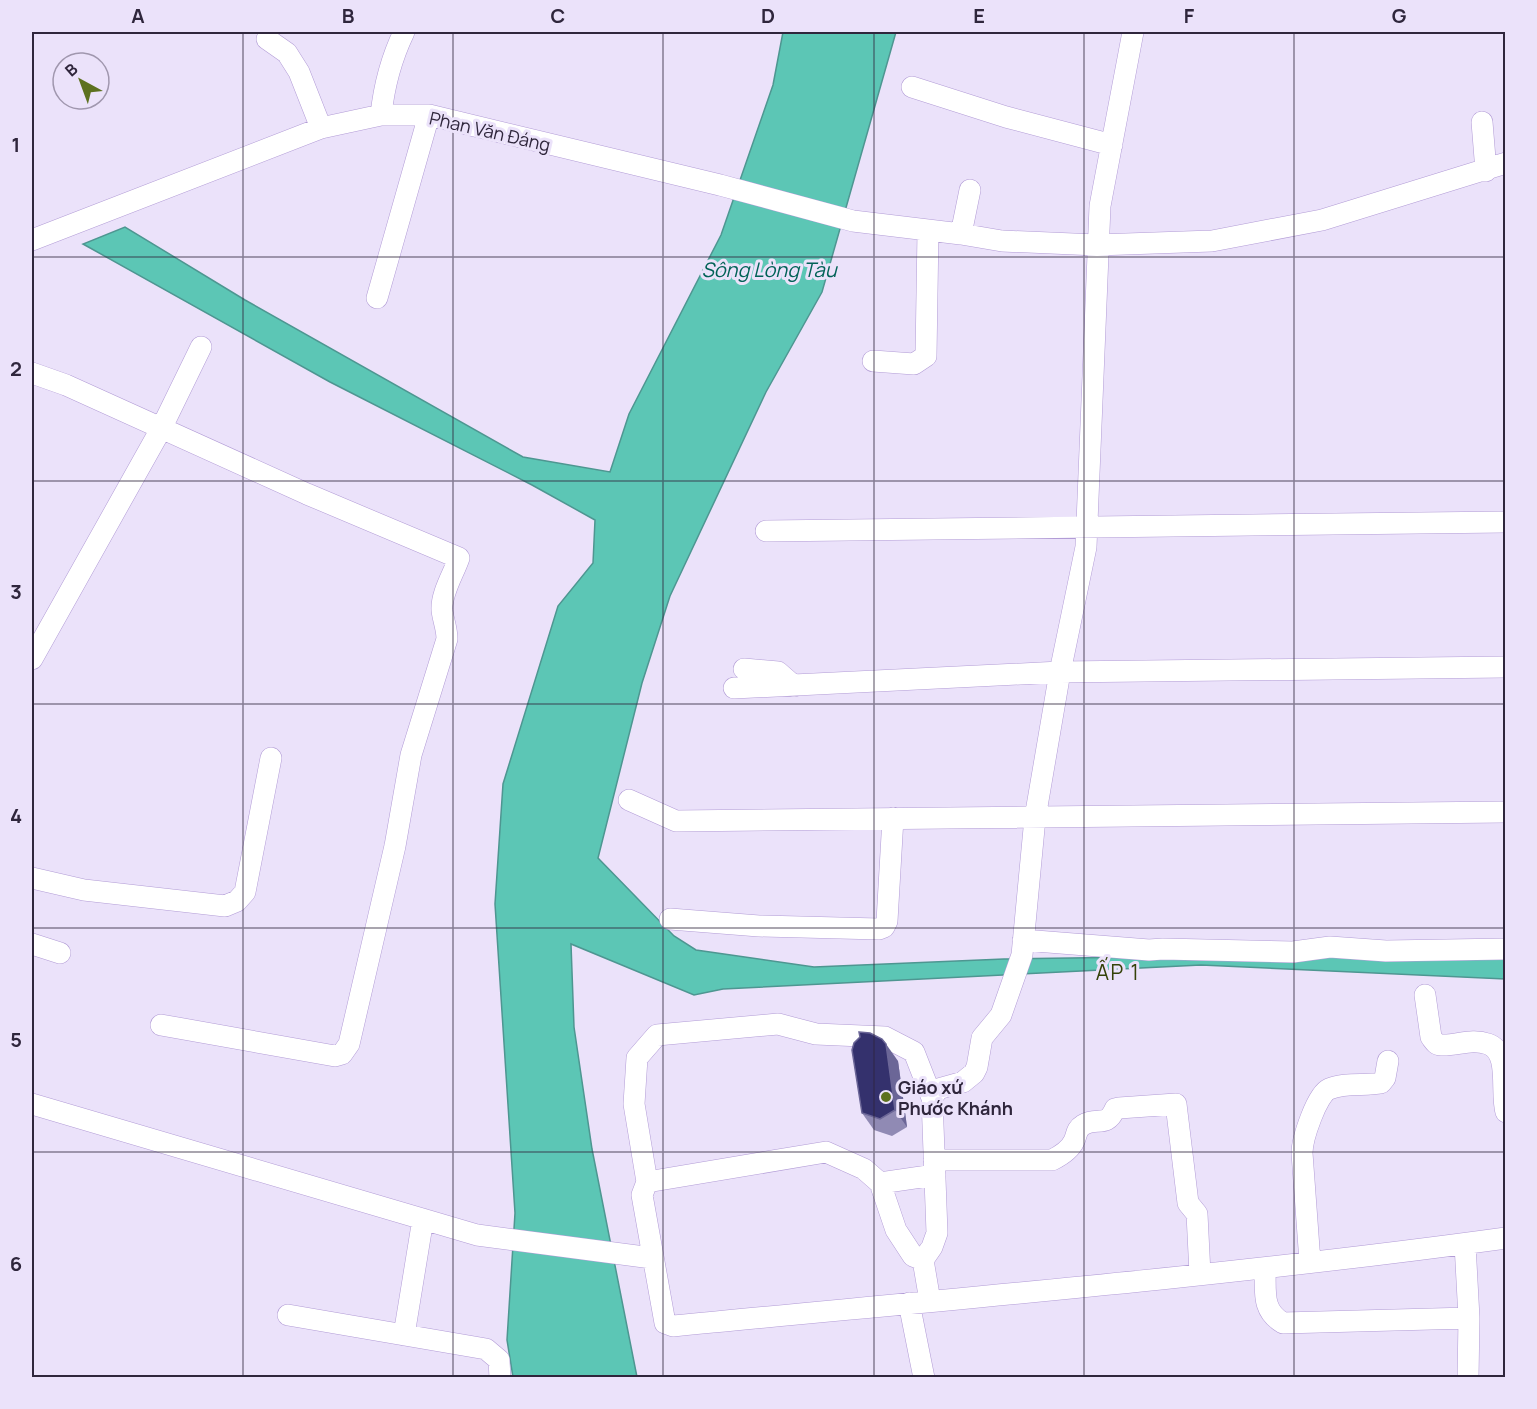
<svg xmlns="http://www.w3.org/2000/svg" width="1537" height="1409" font-family="Manrope,sans-serif">
<style>
.water{fill:#5cc6b5;stroke:#4e9691;stroke-width:1.5}
.lines{fill:none;stroke-linecap:round;stroke-linejoin:round}
.minor-casing{stroke:#b29cd6;stroke-width:22}
.minor{stroke:#fff;stroke-width:21}
.wall{fill:#908ab4}
.shaded-wall{fill:#6b6697}
.building{fill:#34316d;stroke:#6b6697;stroke-width:1.5}
.grid{fill:none;stroke:#2f263c;stroke-width:1.5;stroke-opacity:0.55}
.poi-dot{fill:#5d711f;stroke:#ebe2fa;stroke-width:2}
.labels{text-anchor:middle;dominant-baseline:central;stroke-width:6;stroke-linejoin:round;paint-order:stroke}
.street-label{font-size:18px;fill:#2f263c;stroke:#ebe2fa}
.poi-label{font-size:18px;font-weight:bold;fill:#2f263c;stroke:#ebe2fa;text-anchor:start}
.water-label{font-size:20px;font-style:italic;fill:#026257;stroke:#ebe2fa}
.quarter-label{font-size:21px;letter-spacing:1.5px;fill:#354209;stroke:#ebe2fa}
.neatline{fill:none;stroke:#2f263c;stroke-width:2}
.grid-label{font-size:20px;text-anchor:middle;font-weight:bold;fill:#2f263c}
</style>
<rect width="100%" height="100%" fill="#ebe2fa"/>
<path class="water" d="M783,32H896L822,292L766,392L670,596L642,683L598,858L674,936L696,950L814,967L1004,959L1505,952V979L1201,965L723,989L694,995L571,944L574,1027L592,1149L637,1377H513L507,1340L515,1213L495,904L503,784L558,606L593,563L595,520L532,485L330,382L83,244L125,227L245,300L523,457L610,472L629,414L721,235L773,85Z"/>
<g class="lines">
<defs>
<path id="minor" d="M267,39L287,53L299,72L321,128
M912,87L1006,117L1112,145
M381,115C384,86 392,57 404,32
M1482,122L1486,171
M961,234L970,190
M32,240L321,128L381,115H429L720,185L853,221L961,234L1002,241L1097,245L1212,241L1322,220L1506,163
M377,298L429,115
M873,361L914,364L926,356L928,231
M32,373L66,385L307,494L459,558C454,573 441,593 442,610C443,620 447,628 447,639L411,755L395,846L349,1044L342,1054L335,1056L161,1025
M766,531L1506,522
M32,659L161,429L201,347
M744,669L778,672L794,686
M734,688L1060,672L1506,667
M629,800L676,821L1506,812
M32,878L84,890L225,906L237,901L245,892L271,758
M670,919L759,926L879,929L884,927L887,921L893,818
M1023,940L1149,950L1163,949L1293,952L1330,947L1386,951L1506,949
M32,944L60,953
M1425,995L1431,1037C1434,1041 1436,1045 1441,1045C1457,1046 1471,1038 1488,1044C1511,1052 1500,1093 1506,1112
M32,1104L477,1235L652,1258
M934,1160H1052C1060,1156 1070,1150 1074,1141C1077,1135 1076,1129 1083,1125C1097,1116 1106,1129 1115,1109L1119,1108L1176,1104L1188,1203L1197,1214L1200,1274
M647,1182L634,1104L637,1058L657,1035L778,1024L816,1034L885,1037L914,1052L932,1098
M880,1183L935,1175
M1465,1244L1469,1318L1468,1378
M923,1260L932,1247L937,1233L932,1098L938,1089L963,1082L974,1073L977,1067L982,1038L1001,1015L1022,955L1035,818L1060,672L1086,547L1100,206L1133,32
M1310,1262L1302,1153C1302,1139 1317,1094 1329,1089C1345,1082 1365,1086 1381,1083L1385,1078L1388,1061
M1265,1268C1266,1291 1261,1310 1283,1323L1469,1318
M930,1301L923,1260L913,1256L896,1230L880,1183L864,1169L826,1152L647,1182L642,1195L665,1323L673,1326C951,1299 1229,1276 1506,1238
M909,1303L924,1378
M288,1315L486,1349L499,1360L500,1378
M404,1335L423,1219"/>
</defs>
<use href="#minor" class="minor-casing"/>
<use href="#minor" class="minor"/>
</g>
<path class="wall" d="M898,1061L907,1127L892,1136L874,1130L862,1113Z"/>
<path class="shaded-wall" d="M886,1044L898,1061L907,1127L895,1110Z"/>
<path class="building" d="M859,1032L870,1033L882,1039L886,1044L895,1110L880,1119L862,1113L852,1050L854,1043L860,1037Z"/>
<path class="grid" d="M243,32V1378M453,32V1378M663,32V1378M874,32V1378M1084,32V1378M1294,32V1378M32,257H1506M32,481H1506M32,704H1506M32,928H1506M32,1152H1506"/>
<circle class="poi-dot" cx="886" cy="1097" r="6"/>
<g class="labels">
<g class="street-label">
<text transform="translate(490 131) rotate(13)">Phan Văn Đáng</text>
</g>
<g class="poi-label">
<text x="898" y="1087">Giáo xứ<tspan x="898" dy="21">Phước Khánh</tspan></text>
</g>
<g class="water-label">
<text x="769" y="269">Sông Lòng Tàu</text>
</g>
<g class="quarter-label">
<text x="1118" y="972">ẤP 1</text>
</g>
</g>
<rect width="1537" height="1409" fill="none" stroke="#ebe2fa" stroke-width="66"/>
<g transform="translate(81 81) rotate(319)"><circle r="28" fill="#ebe2fa" stroke="#a097ae" stroke-width="1.5"/>
<path d="M0-4.5L10 22L0 15L-10 22Z" fill="#5d711f"/>
<text y="-9" font-size="16" font-weight="bold" text-anchor="middle" fill="#2f263c">B</text>
</g>
<rect x="33" y="33" width="1471" height="1343" class="neatline"/>
<g class="grid-label">
<text x="138" y="23">A</text>
<text x="348" y="23">B</text>
<text x="558" y="23">C</text>
<text x="768" y="23">D</text>
<text x="979" y="23">E</text>
<text x="1189" y="23">F</text>
<text x="1399" y="23">G</text>
<text x="16" y="152">1</text>
<text x="16" y="376">2</text>
<text x="16" y="599">3</text>
<text x="16" y="823">4</text>
<text x="16" y="1047">5</text>
<text x="16" y="1271">6</text>
</g>
</svg>
